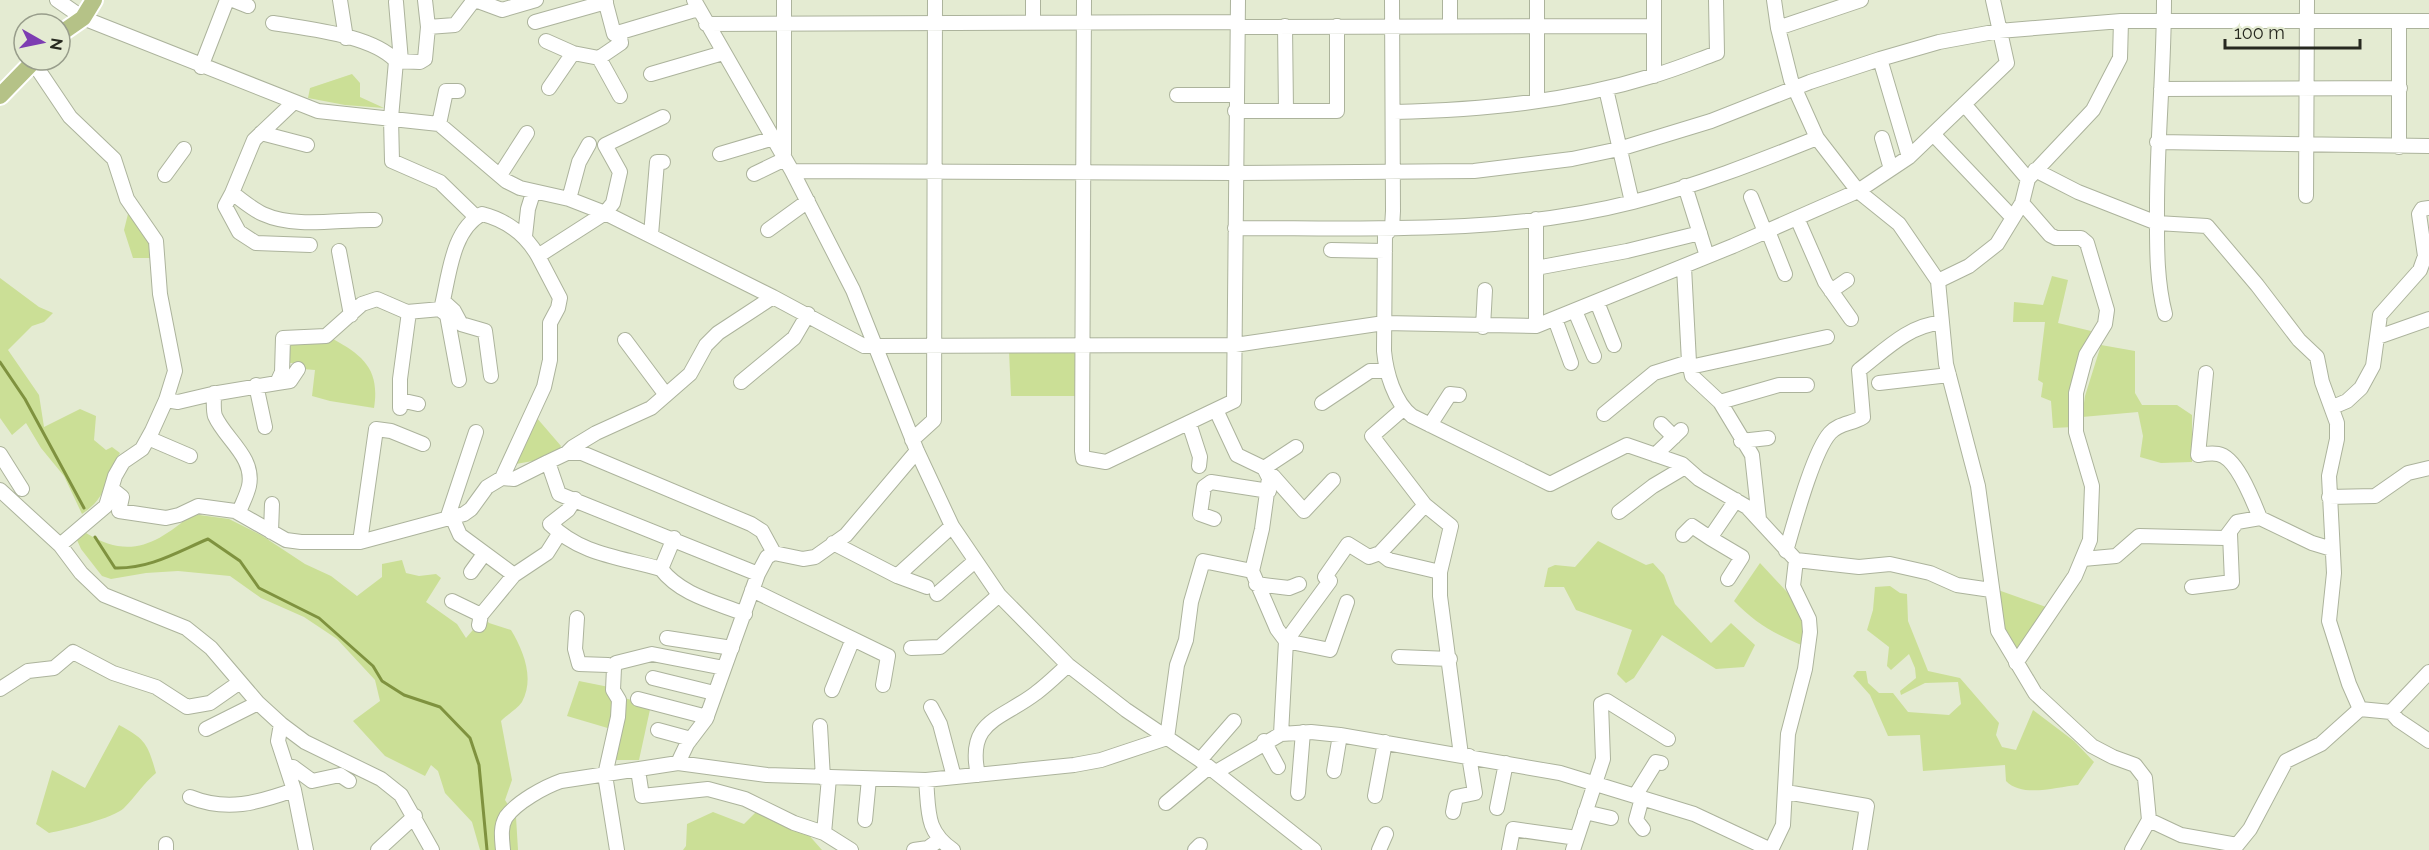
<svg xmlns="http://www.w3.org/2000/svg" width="2429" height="850" font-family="Raleway,sans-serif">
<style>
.green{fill:#cbdf96}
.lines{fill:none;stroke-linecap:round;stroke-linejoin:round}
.stream{stroke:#7f923f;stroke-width:3}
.minor-casing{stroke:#acb39c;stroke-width:16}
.major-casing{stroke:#fff;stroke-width:20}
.minor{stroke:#fff;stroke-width:14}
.major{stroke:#b5c287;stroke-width:16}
</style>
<rect width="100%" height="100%" fill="#e4ebd2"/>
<path class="green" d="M352,74L360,83V97L384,108L345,105L308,98L310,88Z
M130,206L150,234L153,258H133L124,230Z
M2052,276L2068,280L2058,323L2091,331L2074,392L2073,427L2053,428L2051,401L2041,397L2043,383L2038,380L2045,322H2013L2014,302L2043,305Z
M0,278L39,307L53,313L44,322L32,326L8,350L39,395L44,427L80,409L96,416L94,440L106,450L112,447L120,453C103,480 110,495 82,514L64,476L41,448L26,423L12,435L0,418Z
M333,339C364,356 380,370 374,408L330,401L312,396L315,370L303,369V363H288L291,341Z
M2101,345L2135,351V393L2142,405H2177L2192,415V462L2161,463L2140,457L2143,436L2138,412L2082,417L2085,396Z
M1079,350L1080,396H1011L1009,351Z
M536,417L561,446L555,457L516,464Z
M192,514L229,519L261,535L305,564L331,576L357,596L382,577V564L402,560L406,573L419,576L436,574L441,578L426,602L457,624L466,638L484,617L489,623L511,630C523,650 535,678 522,702C517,709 507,715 501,721L512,780L505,800L516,817L518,850H480L472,822L445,793L438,771L431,765L425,776L385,756L353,721L380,701L375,680L337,639L304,617L261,598L230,576L178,571L146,573L111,579L102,576L81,549L77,540L86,533C129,560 157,544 192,514Z
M1598,541L1646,565L1653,563L1664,575L1675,604L1711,643L1731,623L1755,645L1744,667L1716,669L1662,635L1634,678L1626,683L1617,674L1632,630L1576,610L1564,587H1544L1548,568L1555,565L1575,567Z
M1760,563L1787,592L1805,618L1804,646C1776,635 1755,623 1734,601Z
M1890,586L1900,593L1907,594L1908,621L1928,671L1960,678L1999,723L1996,735L2002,747L2016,750L2033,710L2074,741L2094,762L2078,785C2056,787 2022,798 2006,781L2005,765L1923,771L1920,735L1888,736L1870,695L1853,676L1857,671H1866L1868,683L1879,693H1893L1908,712L1949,715L1961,704L1958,682L1925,683L1901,695L1900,691L1916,678L1915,668L1909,654L1891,670L1887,666L1889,647L1867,630L1873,610L1875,587Z
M1998,590L2046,607L2018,650C2001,634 2001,612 1998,590Z
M579,681L614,688L611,729L567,716Z
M624,698L651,705L639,760H613Z
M119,725C146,739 148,745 156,773C143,784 135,797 124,808C114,818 65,830 49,833L36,824L52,770L85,788Z
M758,810L807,833L822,850H683L686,846L687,824L713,812L744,824Z"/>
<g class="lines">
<path class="stream" d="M0,362L25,399L84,508
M95,537L115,568C150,569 177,552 208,539L240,561L259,588L319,618L373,666L382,681L404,695L440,707L470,738L479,765L487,850"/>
<defs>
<path id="minor" d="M57,0L83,18L318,111L439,124L506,181L520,188L569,199L605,213L773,297L864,346H877L1235,345L1384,323L1536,326L1733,246L1858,191L1909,157L2007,63L1993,0
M233,0L248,6
M340,0L346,38
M425,0L428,27
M475,0L502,10L536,0
M605,0L614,34L698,9
M694,0L792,171L853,290L917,451L952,526L999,595L1068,665L1126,710L1200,760L1314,850
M1084,0L1082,451L1083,458L1106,462L1234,401L1238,0
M1392,0L1393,211L1392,228L1385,235L1384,351C1386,372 1394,402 1412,416L1550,484L1627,445L1682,464L1699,479L1747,507L1796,560L1859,567L1890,564L1930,573L1957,585L1991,590
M1654,0V76
M1774,0L1778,28L1791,80L1817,138L1858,191L1899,224L1938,281L1946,364L1978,486L1998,631L2035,693L2092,746L2113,757L2135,765L2145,778L2149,820L2132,850
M2164,0C2164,70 2157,139 2157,208C2157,243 2156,279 2165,314
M396,2L401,61
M2399,21V147
M535,22L606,2
M1033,22V0
M273,23C308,29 372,35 396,61L391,118L392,161L440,182L476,217
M706,24L1238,22
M1285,26L1286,111
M1450,26V0
M1238,27L1654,26
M1778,28L1861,0
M546,41L573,53L599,58L621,43L619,32
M599,58L620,96
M1880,59L1909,157
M396,61L420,62L425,59L428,27L455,25L474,0
M33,62L70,117L114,159L127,199L156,241L160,294L175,371L166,400L152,431L142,449L123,462L115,476L106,506L60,545
M201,67L227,0
M651,74L723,53
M549,88L573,53
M1606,89L1632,202
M2161,89L2400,88
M1177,95H1235
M1537,101V0
M294,102L254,140L232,193C242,200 252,209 263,214C296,229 340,219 375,220
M1964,104L2028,179
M1235,111H1337V26
M1394,112C1481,110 1568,102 1652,76C1674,70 1695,61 1717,53L1716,0
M439,124L446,91H458
M261,133L307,145
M1933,134L2013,218
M1882,138L1891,169
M2157,142L2429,146
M720,154L774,138
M784,154V0
M2035,170L2078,192L2157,223L2207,226L2257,285L2299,340L2317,357L2322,382L2337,423V439L2329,476L2334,573L2329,621L2349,684L2360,709
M792,171L1235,173L1474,171L1572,159L1619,149L1711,121L1810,82L1880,59L1939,42L1999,31L2121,21H2429
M754,174L785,159
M165,175L184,149
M500,175L527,133
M1685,186L1707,256
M232,193L225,206L239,232L256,243L310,245
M2306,196L2307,0
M1751,197L1765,232
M569,199L579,162L589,144
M1797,218L1825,282L1851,319
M1536,219V326
M1235,228C1367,228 1504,235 1633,202C1696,186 1757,162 1817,138
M768,230L808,201
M1768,231L1785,274
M651,235L657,162H663
M525,236L528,209L533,193
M1331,250L1385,251
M339,251L351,315
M1536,268L1627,251L1700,233
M1938,281L1969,266L1997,244L2022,203L2028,179L2093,110L2120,58L2121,21
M1831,291L1847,280
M443,301L454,311L461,324L485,331L491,376
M1597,302L1614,345
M441,309C449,279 451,230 482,214C506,220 526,235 538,256L605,213L613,203L620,172L605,145L663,117
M442,311L447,315L459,380
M1575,311L1594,356
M1555,319L1571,363
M1483,327L1485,290
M2378,337L2429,319
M625,340L666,395
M1689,362L1692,376L1720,402L1752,455L1759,519
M1690,367L1827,337
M2206,373L2198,455C2204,454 2212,453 2218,454C2237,457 2253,501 2260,518
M741,382L794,338L808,314
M277,383L290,381L298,369
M1879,383L1949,375
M256,385L265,427
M214,393C214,400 213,410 215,416C225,439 255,457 249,486C247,495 242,504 239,512
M166,400L178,402L212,394L277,383L282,372L283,338L326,336L362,304L377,299L407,312L441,309
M400,400L418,404
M1720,402L1779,385H1807
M1322,403L1370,371H1387
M2333,407L2347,401L2361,388L2373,366L2380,315L2420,270L2425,256L2419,214L2422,209L2429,208
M400,408V379L409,312
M1403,409L1372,436L1425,505L1451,526L1440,572V596L1461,755
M1216,410L1237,455L1264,468L1269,478L1262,529L1252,571L1277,629L1286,641L1281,734
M1604,414L1654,373L1689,362L1684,267
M1189,423L1200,457L1199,466
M1661,424L1674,437
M1430,425L1450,394L1459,395
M148,438L190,456
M912,440L934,420L935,0
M1741,441L1768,438
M567,453L573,447L596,433L651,408L690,374L706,345L718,333L773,297
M0,454L22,489
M1655,455L1681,430
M548,462L567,453H582L751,524L762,531L774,553
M1264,468L1296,447
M1266,472L1273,476L1304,511L1333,480
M502,478L544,387L550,360V323L558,308L560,298L538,256
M112,489L122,497L119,511L166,518L179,515L198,506L235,511L286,540L301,542H360L464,514L471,509L487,487L502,478L514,479L548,462L559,494L758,574
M0,490L60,545L81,573L104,595L186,628L211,648L258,703L281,724L305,742L381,779L401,795L432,850
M2329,497L2375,496L2408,473L2429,468
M575,499L568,510L550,524C581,555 620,557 661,569
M1619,512L1653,486L1685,467
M452,517L460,535L514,575
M447,519L476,432
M1214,519L1200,514L1204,487L1211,482L1269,491
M271,532L272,504
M1683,535L1692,526L1710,538L1736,500
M674,538L661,569C681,595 715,602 745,614
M1710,538L1742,557L1728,579
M360,542L376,429L391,431L423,444
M833,543L897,576L952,526
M1786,551C1794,524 1813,452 1830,433C1839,423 1852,424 1863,417L1859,370C1884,351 1909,325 1940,323
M1380,553L1425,505
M2083,559L2116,556L2139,536L2225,538L2237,522L2260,518L2312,543L2332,549
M471,572L484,554
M897,576L927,587
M1256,584L1289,588L1299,584
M2192,587L2232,582L2230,534
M752,590L888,656L883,685
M937,594L975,561
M452,601L481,615
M1347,602L1330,650L1286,641L1330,581L1325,577L1348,544L1369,557L1380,553L1389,560L1440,572
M577,618L575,649L579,664L608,665L614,668L613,690L619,700L618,717L605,775L617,850
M479,625L481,615L514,575L547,553L559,534
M667,638L732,648
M911,648L940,647L999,595
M1399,657L1450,659
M2016,663L2075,576L2090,540L2092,486L2076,432V393L2086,355L2105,324L2107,310L2087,243L2081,238H2056L2050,235L2022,203
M614,668L616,663L652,654L724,668
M653,678L714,693
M0,689L28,671L54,668L73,652L113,673L156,687L187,707L210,703L240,682
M832,690L853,639
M638,699L707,717
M931,707L940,724L954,777
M2391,712L2398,720L2429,741
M281,724L278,741L294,790L306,850
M820,726L823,778
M206,729L258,703
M658,730L691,739
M1264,741L1278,767
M1200,760L1234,721
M678,763L687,744L706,719L758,574L767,557L774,553L803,559L815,557L846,535L917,451
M287,768L293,767L312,781L340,775L349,781
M638,770L642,796L708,789L745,799L794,823L824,833
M1334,771L1340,735
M1216,772L1281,734L1311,732L1340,735L1560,773L1694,814L1771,850
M978,775C966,720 1001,720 1036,693C1047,685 1058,674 1068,665
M829,778L824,833L851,850
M926,780C929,811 925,831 953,850
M1786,792L1867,806L1860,850
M1298,793L1303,732
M1375,796L1385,742
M1635,796L1656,762L1661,763
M190,797C227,812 257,803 294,790
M1642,798L1636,820L1643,829
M1166,803L1209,767
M1497,808L1506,763
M1453,812L1456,797L1475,793L1469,756
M1585,812L1611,818
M865,820L869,779
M2149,820L2181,835L2237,845L2250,829L2286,761L2321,744L2360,709L2391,712L2429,672
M166,850V844
M378,850L415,816
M503,850C502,839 500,827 506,817C517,802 544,787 561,781L678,763L767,775L926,780L1074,765L1101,760L1167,738L1177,665L1186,640L1191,602L1203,561L1252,571
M914,850L928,848L939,840
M1195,850L1200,845
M1379,850L1386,834
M1509,850L1513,829L1577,838
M1573,850L1603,759L1601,704L1607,701L1668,739
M1771,850L1783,825L1788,734L1805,669L1810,632L1809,619L1793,586L1796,560"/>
<path id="major" d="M60,34L83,18L94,0
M0,96L35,60"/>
</defs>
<use href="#minor" class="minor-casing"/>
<use href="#major" class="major-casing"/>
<use href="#minor" class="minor"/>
<use href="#major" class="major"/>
</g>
<g transform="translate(42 42) rotate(99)"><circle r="28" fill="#e4ebd2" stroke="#989d8b" stroke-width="1.5"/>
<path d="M0-4.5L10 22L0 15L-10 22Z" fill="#7d3db2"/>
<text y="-9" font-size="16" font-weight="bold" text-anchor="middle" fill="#272920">N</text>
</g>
<path d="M2225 39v9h135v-9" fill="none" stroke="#272920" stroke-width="3"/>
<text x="2234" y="39" font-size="18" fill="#272920" stroke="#e4ebd2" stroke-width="4.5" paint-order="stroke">100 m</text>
</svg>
